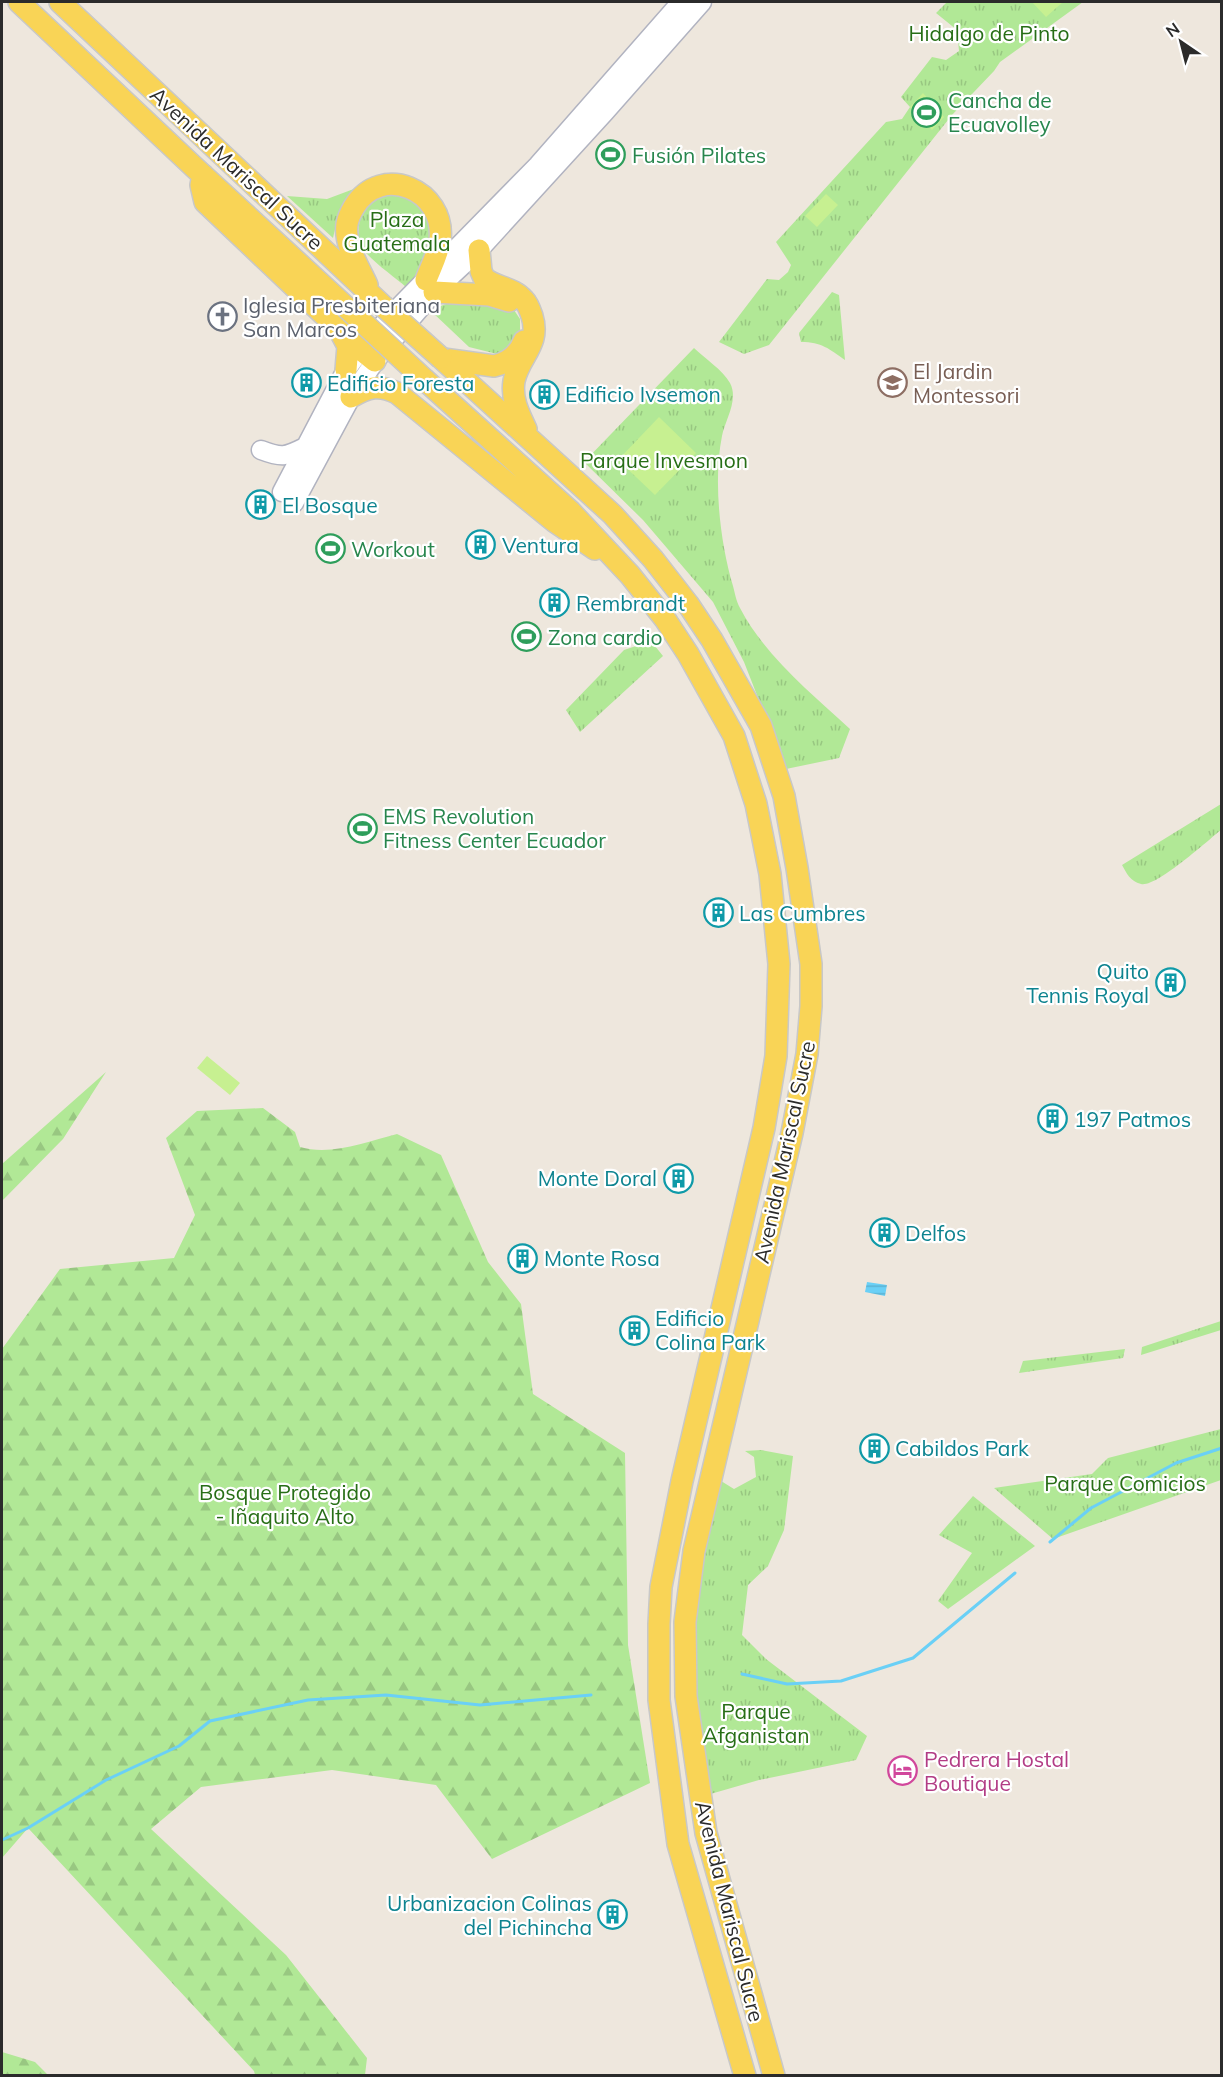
<svg xmlns="http://www.w3.org/2000/svg" width="1223" height="2077" font-family="Mulish,sans-serif">
<style>
.grass{fill:url(#grass-tufts)}
.forest{fill:url(#forest-firs)}
.pitch{fill:#c7f091}
.water{fill:url(#water-rules)}
.lines{fill:none;stroke-linecap:round;stroke-linejoin:round}
.stream{stroke:#6ad0f6;stroke-width:3}
.secondary-casing{stroke:#b1b3c0;stroke-width:21}
.primary-casing{stroke:#c8c8c8;stroke-width:24}
.secondary{stroke:#fff;stroke-width:18}
.primary{stroke:#f9d456;stroke-width:21}
.primary-bridge-casing{stroke:#c8c8c8;stroke-width:24;stroke-linecap:butt}
.primary-bridge{stroke:#f9d456;stroke-width:21}
.labels{text-anchor:middle;dominant-baseline:central;stroke-width:4.5;stroke-linejoin:round;paint-order:stroke}
.park-label{font-size:21px;fill:#276e16;stroke:#fff}
.leisure-label{font-size:21px;fill:#27864d;stroke:#fff;text-anchor:start}
.street-label{font-size:21px;fill:#2b2b2b;stroke:#fff}
.worship-label{font-size:21px;fill:#5b616d;stroke:#fff;text-anchor:start}
.education-label{font-size:21px;fill:#785e54;stroke:#fff;text-anchor:start}
.culture-label{font-size:21px;fill:#0d838f;stroke:#fff;text-anchor:start}
.hotel-label{font-size:21px;fill:#b23c85;stroke:#fff;text-anchor:start}
</style>
<defs>
<pattern id="grass-tufts" width="24" height="20" patternUnits="userSpaceOnUse" patternTransform="scale(1.5)"><rect width="24" height="20" fill="#b1e896"/><path d="M3 7l-1-3M5 7V3M7 7l1-3M15 17l-1-3M17 17v-4M19 17l1-3" fill="none" stroke="#98c781"/></pattern>
<pattern id="forest-firs" width="22" height="20" patternUnits="userSpaceOnUse" patternTransform="scale(1.5)"><rect width="22" height="20" fill="#b1e896"/><path d="M5 1l3.5 6h-7zM16 11l3.5 6h-7z" fill="#98c781"/></pattern>
<pattern id="water-rules" width="6" height="5" patternUnits="userSpaceOnUse" patternTransform="scale(1.5)"><rect width="6" height="5" fill="#6ad0f6"/><path d="M0 2.5h6" fill="none" stroke="#5cb3d3"/></pattern>
</defs>
<rect width="100%" height="100%" fill="#eee7dd"/>
<path class="grass" d="M947,2H1083L1000,62L994,71L952,115L769,345L744,354L719,342L767,279L779,280L788,272L791,265L776,242L886,122L902,119L910,107L901,97L932,57L946,60L959,51L957,30L936,13Z
M359,187L339,212L333,238L287,196L327,199Z
M405,190L428,208L438,239L425,270L406,287C395,277 365,257 361,245C354,227 363,200 382,193C388,190 398,191 405,190Z
M832,292L839,295L845,360C829,349 822,342 801,342L799,333Z
M470,301L514,310L520,319V333L507,351L497,354L469,347L432,312C443,302 454,302 470,301Z
M694,348C704,358 723,370 730,383C739,400 725,420 722,436C713,481 720,542 733,586C735,593 736,601 740,608C765,656 811,693 850,729L839,758L786,769L744,662L713,602L643,520L584,462Z
M645,643L655,646L663,656L580,732L566,710L624,650Z
M1221,804V830C1207,841 1156,888 1141,884C1130,881 1127,874 1122,865Z
M1221,1321V1330L1141,1355L1142,1347Z
M1125,1349L1123,1358L1019,1373L1023,1361Z
M1221,1429V1480L1053,1539L994,1488L1092,1474L1108,1458Z
M761,1450L793,1456L784,1530L768,1566L748,1585L742,1635L766,1659L867,1736L856,1760L759,1780L707,1795L694,1678L698,1570L713,1476L734,1489L756,1477L754,1457L745,1451Z
M973,1496L1035,1546L948,1609L938,1601L972,1553L939,1535Z"/>
<path class="forest" d="M106,1072L63,1139L2,1201V1164Z
M263,1108L295,1132L300,1147C331,1156 366,1142 397,1134L441,1155L488,1262L521,1304L533,1394L625,1453L628,1645L650,1783L492,1859L436,1785L332,1770L201,1787L151,1829L286,1955L367,2058L365,2075H255L254,2071L28,1828L2,1858V1349L60,1269L174,1258L195,1215L166,1138L197,1111Z
M2,2052L35,2062L48,2075H2Z"/>
<path class="pitch" d="M1032,2H1063L1046,17Z
M923,93L944,117L932,130L910,107Z
M826,194L838,205L817,227L805,216Z
M659,417L696,453L655,495L618,460Z
M207,1056L240,1083L230,1095L197,1068Z"/>
<path class="water" d="M867,1282L887,1285L885,1296L865,1292Z"/>
<g class="lines">
<path class="stream" d="M1050,1542L1091,1508L1176,1463L1222,1448
M742,1674L787,1684L841,1681L913,1658L1015,1573
M2,1840L28,1828L106,1780L179,1746L210,1721L308,1700L386,1695L480,1705L591,1695"/>
<defs>
<path id="secondary" d="M261,450C282,458 285,457 305,447
M282,492L346,370L361,350L392,314L538,165L681,2
M294,503L351,397L375,361L434,292L479,250L605,112L702,2"/>
<path id="primary" d="M19,2L194,167L346,307
M60,2L383,306
M203,175L201,185L205,202L359,348L375,361
M479,250L481,271L484,278C496,288 513,287 524,300C528,304 530,310 532,316C541,345 519,356 514,381C511,399 519,414 526,429
M367,285C359,267 344,245 347,224C348,218 351,212 354,207C381,162 446,190 440,240C438,254 431,267 426,280
M434,292L489,295L509,301
M340,331L348,346L346,370
M441,358L612,514L653,559L688,604L712,640L761,726L784,796L797,868L811,964V1006L807,1054L792,1133L694,1551L685,1622L686,1696L706,1833L774,2076
M443,359L494,366C508,363 519,354 524,341
M425,380L570,511L630,575L665,619L688,654L734,736L756,804L770,874L779,964L776,1056L764,1128L682,1481L661,1587L659,1624V1700L678,1844L745,2076
M351,397C368,387 379,384 397,393L554,521L595,549"/>
</defs>
<use href="#secondary" class="secondary-casing"/>
<use href="#primary" class="primary-casing"/>
<use href="#secondary" class="secondary"/>
<use href="#primary" class="primary"/>
<defs>
<path id="primary-bridge" d="M383,306L441,358
M346,307L425,380"/>
</defs>
<use href="#primary-bridge" class="primary-bridge-casing"/>
<use href="#primary-bridge" class="primary-bridge"/>
</g>
<defs>
<symbol id="stadium-ring" viewBox="-11 -11 22 22"><circle r="9.5" fill="#fff" stroke="#2e9e5b" stroke-width="1.5"/><path d="M0-5a6.5 5 0 1 0 0 10a6.5 5 0 1 0 0-10ZM-3.5-1.8h7v3.6h-7Z" fill="#2e9e5b"/></symbol>
<symbol id="church-ring" viewBox="-11 -11 22 22"><circle r="9.5" fill="#fff" stroke="#6b7280" stroke-width="1.5"/><path d="M-1.2-6h2.4v3.5h3.3v2.4h-3.3V6h-2.4V-.1h-3.3v-2.4h3.3Z" fill="#6b7280"/></symbol>
<symbol id="building-ring" viewBox="-11 -11 22 22"><circle r="9.5" fill="#fff" stroke="#0f9aa8" stroke-width="1.5"/><path d="M-4-6H4V6H1V3H-1V6H-4ZM-2.5-4.3h1.7v1.8h-1.7ZM.8-4.3h1.7v1.8H.8ZM-2.5-1h1.7V.8h-1.7ZM.8-1h1.7V.8H.8Z" fill="#0f9aa8"/></symbol>
<symbol id="school-ring" viewBox="-11 -11 22 22"><circle r="9.5" fill="#fff" stroke="#8d6e63" stroke-width="1.5"/><path d="M0-5L7-2L0 1L-7-2ZM-4 1L0 2.5L4 1V4Q0 6-4 4Z" fill="#8d6e63"/></symbol>
<symbol id="hotel-ring" viewBox="-11 -11 22 22"><circle r="9.5" fill="#fff" stroke="#d1479c" stroke-width="1.5"/><path d="M-6-4.5h1.5V1H6V5H4.5V3h-9V5H-6ZM-4 0a1.8 1.8 0 1 1 3.6 0ZM.5 0V-2.5h3Q6-2.5 6 0Z" fill="#d1479c"/></symbol>
</defs>
<g fill-rule="evenodd">
<use href="#stadium-ring" x="910" y="96" width="33" height="33"/>
<use href="#stadium-ring" x="594" y="138" width="33" height="33"/>
<use href="#church-ring" x="206" y="300" width="33" height="33"/>
<use href="#building-ring" x="290" y="366" width="33" height="33"/>
<use href="#school-ring" x="876" y="366" width="33" height="33"/>
<use href="#building-ring" x="528" y="378" width="33" height="33"/>
<use href="#building-ring" x="244" y="488" width="33" height="33"/>
<use href="#building-ring" x="464" y="528" width="33" height="33"/>
<use href="#stadium-ring" x="314" y="532" width="33" height="33"/>
<use href="#building-ring" x="538" y="586" width="33" height="33"/>
<use href="#stadium-ring" x="510" y="620" width="33" height="33"/>
<use href="#stadium-ring" x="346" y="812" width="33" height="33"/>
<use href="#building-ring" x="702" y="896" width="33" height="33"/>
<use href="#building-ring" x="1154" y="966" width="33" height="33"/>
<use href="#building-ring" x="1036" y="1102" width="33" height="33"/>
<use href="#building-ring" x="662" y="1162" width="33" height="33"/>
<use href="#building-ring" x="868" y="1216" width="33" height="33"/>
<use href="#building-ring" x="506" y="1242" width="33" height="33"/>
<use href="#building-ring" x="618" y="1314" width="33" height="33"/>
<use href="#building-ring" x="858" y="1432" width="33" height="33"/>
<use href="#hotel-ring" x="886" y="1754" width="33" height="33"/>
<use href="#building-ring" x="596" y="1898" width="33" height="33"/>
</g>
<g class="labels">
<g class="park-label">
<text x="989" y="33">Hidalgo de Pinto</text>
<text x="397" y="219">Plaza<tspan x="397" dy="24">Guatemala</tspan></text>
<text x="664" y="460">Parque Invesmon</text>
<text x="1125" y="1483">Parque Comicios</text>
<text x="285" y="1492">Bosque Protegido<tspan x="285" dy="24">- Iñaquito Alto</tspan></text>
<text x="756" y="1711">Parque<tspan x="756" dy="24">Afganistan</tspan></text>
</g>
<g class="leisure-label">
<text x="948" y="100">Cancha de<tspan x="948" dy="24">Ecuavolley</tspan></text>
<text x="632" y="155">Fusión Pilates</text>
<text x="351" y="549">Workout</text>
<text x="548" y="637">Zona cardio</text>
<text x="383" y="816">EMS Revolution<tspan x="383" dy="24">Fitness Center Ecuador</tspan></text>
</g>
<g class="street-label">
<text transform="translate(237 168) rotate(43)">Avenida Mariscal Sucre</text>
<text transform="translate(784 1152) rotate(-78)">Avenida Mariscal Sucre</text>
<text transform="translate(730 1911) rotate(76)">Avenida Mariscal Sucre</text>
</g>
<g class="worship-label">
<text x="243" y="305">Iglesia Presbiteriana<tspan x="243" dy="24">San Marcos</tspan></text>
</g>
<g class="education-label">
<text x="913" y="371">El Jardin<tspan x="913" dy="24">Montessori</tspan></text>
</g>
<g class="culture-label">
<text x="327" y="383">Edificio Foresta</text>
<text x="565" y="394">Edificio Ivsemon</text>
<text x="282" y="505">El Bosque</text>
<text x="502" y="545">Ventura</text>
<text x="576" y="603">Rembrandt</text>
<text x="739" y="913">Las Cumbres</text>
<text x="1149" y="971" text-anchor="end">Quito<tspan x="1149" dy="24">Tennis Royal</tspan></text>
<text x="1074" y="1119">197 Patmos</text>
<text x="657" y="1178" text-anchor="end">Monte Doral</text>
<text x="905" y="1233">Delfos</text>
<text x="544" y="1258">Monte Rosa</text>
<text x="655" y="1318">Edificio<tspan x="655" dy="24">Colina Park</tspan></text>
<text x="895" y="1448">Cabildos Park</text>
<text x="592" y="1903" text-anchor="end">Urbanizacion Colinas<tspan x="592" dy="24">del Pichincha</tspan></text>
</g>
<g class="hotel-label">
<text x="924" y="1759">Pedrera Hostal<tspan x="924" dy="24">Boutique</tspan></text>
</g>
</g>
<rect width="1223" height="2077" fill="none" stroke="#2b2b2b" stroke-width="6"/>
<g transform="translate(1181 42) rotate(325)" stroke="#ffffff" stroke-width="4.5" paint-order="stroke">
<path d="M0-4.5L10 22L0 15L-10 22Z" fill="#2b2b2b"/>
<text y="-9" font-size="16" font-weight="bold" text-anchor="middle" fill="#2b2b2b">N</text>
</g>
</svg>
